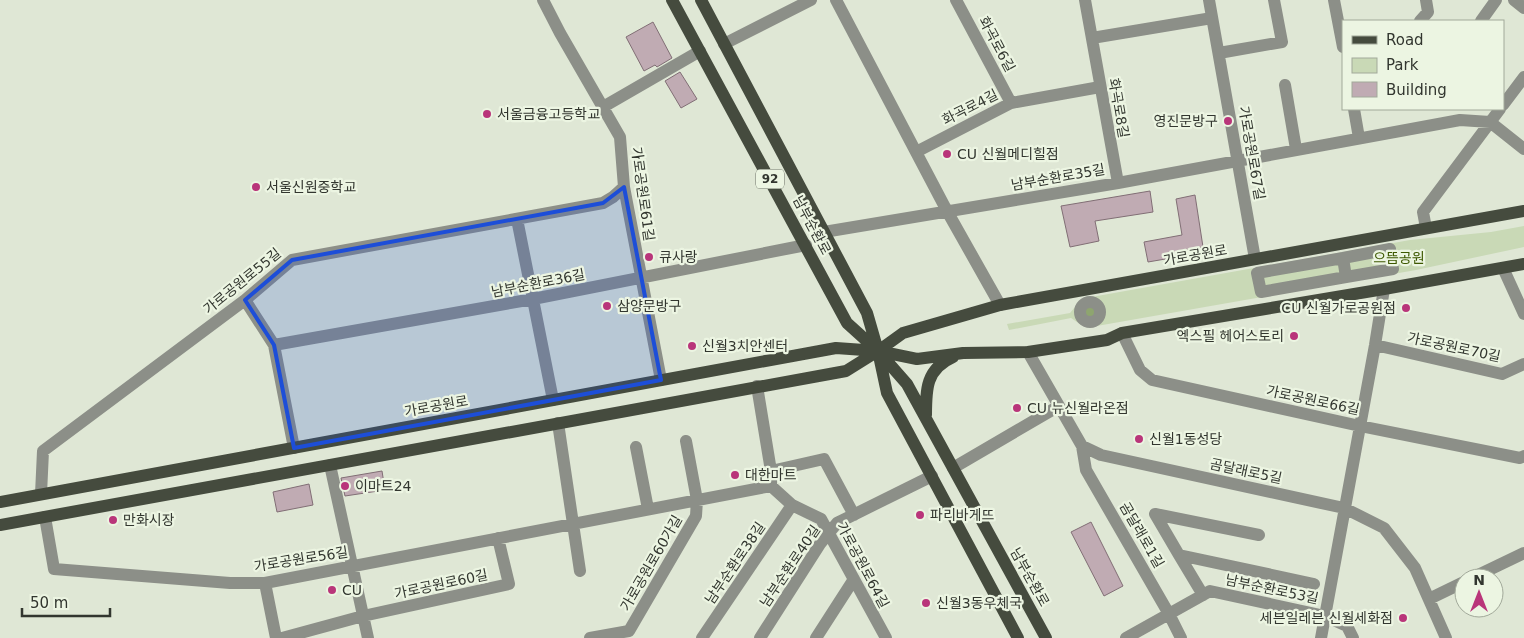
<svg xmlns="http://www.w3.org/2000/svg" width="1524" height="638" font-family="'DejaVu Sans','Noto Sans KR',sans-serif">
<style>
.green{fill:#c9d9b6}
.water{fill:#8ea56f}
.building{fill:#c0abb3;stroke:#816e75}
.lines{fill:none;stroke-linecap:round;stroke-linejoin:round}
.minor{stroke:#8c8f88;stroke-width:12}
.major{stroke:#454b3e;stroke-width:12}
.marked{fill:#1d4ed8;fill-opacity:0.2;stroke:#1d4ed8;stroke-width:4;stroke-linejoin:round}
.poi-dot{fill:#b9357a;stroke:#ecf5e2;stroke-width:2}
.labels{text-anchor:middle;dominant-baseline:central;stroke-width:4.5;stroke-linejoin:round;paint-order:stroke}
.shield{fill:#ecf5e2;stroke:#6a6f65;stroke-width:1}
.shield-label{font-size:12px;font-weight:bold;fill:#32362f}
.street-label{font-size:14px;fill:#32362f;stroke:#ecf5e2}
.poi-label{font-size:14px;fill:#32362f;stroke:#ecf5e2;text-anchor:start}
.park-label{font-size:14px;fill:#3d5800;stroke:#ecf5e2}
</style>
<rect width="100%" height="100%" fill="#dfe7d5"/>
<path class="green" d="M1524,226V247L1416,270L1091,327L1083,326L1071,318L1009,330L1007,324L1070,313L1080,301L1086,298L1410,240L1491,232Z"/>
<path class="water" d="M1083 312a7 7 0 1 1 14 0a7 7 0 1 1-14 0Z"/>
<path class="building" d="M653,22L672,58L657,67L655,65L644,71L626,37Z
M680,72L697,99L681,108L665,81Z
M1150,191L1153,212L1095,221L1099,241L1070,247L1061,206Z
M1195,195L1203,247L1176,251L1177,257L1148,262L1144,242L1182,235L1176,199Z
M382,471L385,490L345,496L341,478Z
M309,484L313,505L277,512L273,492Z
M1091,522L1123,586L1104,596L1071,532Z"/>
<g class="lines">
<path class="minor" d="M543,0L560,33L620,137L624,187L661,380
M836,0L947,211L1000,305
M956,0L1011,103
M1085,0L1118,183
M1209,0L1255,259
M1334,0L1343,47
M1514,0L1524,8
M1420,21L1428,12L1426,0
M1481,21L1496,0
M1092,38L1212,18
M724,44L811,0
M1219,53L1282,42L1274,0
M1285,85L1296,149
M1503,105L1524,77
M603,107L700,51
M1354,109L1359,138
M916,152L1011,103L1100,87
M517,219L553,400
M1426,228L1423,212L1500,109
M824,232L1118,183L1460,120L1490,122L1524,149
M1343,258L1346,277L1261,292L1257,273Z
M1343,258L1390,249L1393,269L1346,277
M1503,268L1524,314
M245,300L274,345L294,448
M1080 312a10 10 0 1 1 20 0a10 10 0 1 1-20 0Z
M1122,333L1140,370L1152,380L1360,426L1520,458L1524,456
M274,345L533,299L806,245
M1375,345L1502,374L1524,364
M1028,352L1082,446L1101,455L1344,508L1384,528L1415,568L1446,638
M757,386L771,471V486L792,505L821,519L886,638
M558,423L580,571
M1082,446L1086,470L1169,614L1181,638
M636,447L648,509
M330,465L368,638
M953,468L1059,406
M771,471L824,459L854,515
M41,494L43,451L245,300L292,260L603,203L613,197L624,187
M45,517L54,569L230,583H265L771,486
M1179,555L1314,584
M1472,578L1524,553
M265,583L276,638
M1203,595L1179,555L1155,514L1259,535
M1429,599L1464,582
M282,638L363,616L509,584L498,538
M590,638L629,631L696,516L697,500L686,441
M702,638L792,505
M760,638L820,544L837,523L932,476
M816,638L854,579
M1126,638L1210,591L1325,616L1347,626L1353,638
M1321,638L1375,345L1384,289"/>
<path class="major" d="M672,0L847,323L878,351L907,384L1046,638
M701,0L867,313L878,351L887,393L1018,638
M926,415C926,389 926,369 953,357
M0,502L836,348L878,351L917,359L963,353L1028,352L1107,340L1122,333L1384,289L1524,264
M0,525L846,371L878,351L903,333L1000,305L1524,211"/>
</g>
<path class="marked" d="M624,187L661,380L294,448L274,345L245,300L292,260L603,203Z"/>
<g class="poi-dot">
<circle cx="487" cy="114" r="5"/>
<circle cx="1228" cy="121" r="5"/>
<circle cx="947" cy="154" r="5"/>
<circle cx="256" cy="187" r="5"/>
<circle cx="649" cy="257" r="5"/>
<circle cx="607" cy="306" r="5"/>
<circle cx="1406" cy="308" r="5"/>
<circle cx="1294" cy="336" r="5"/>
<circle cx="692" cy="346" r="5"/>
<circle cx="1017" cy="408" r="5"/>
<circle cx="1139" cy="439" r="5"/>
<circle cx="735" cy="475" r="5"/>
<circle cx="345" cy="486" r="5"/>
<circle cx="920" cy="515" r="5"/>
<circle cx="113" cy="520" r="5"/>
<circle cx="332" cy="590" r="5"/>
<circle cx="926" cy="603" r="5"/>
<circle cx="1403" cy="618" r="5"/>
</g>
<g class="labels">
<rect class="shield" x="756" y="169.5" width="28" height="19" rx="4"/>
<g class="shield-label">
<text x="770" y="179">92</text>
</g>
<g class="street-label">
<text transform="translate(997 44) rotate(62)">화곡로6길</text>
<text transform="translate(970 107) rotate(-27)">화곡로4길</text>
<text transform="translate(1119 108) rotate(80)">화곡로8길</text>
<text transform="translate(1252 153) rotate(80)">가로공원로67길</text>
<text transform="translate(1058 177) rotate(-10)">남부순환로35길</text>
<text transform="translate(643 194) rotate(82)">가로공원로61길</text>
<text transform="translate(812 225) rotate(62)">남부순환로</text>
<text transform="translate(1195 255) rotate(-10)">가로공원로</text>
<text transform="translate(242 281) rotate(-39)">가로공원로55길</text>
<text transform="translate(538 283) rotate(-11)">남부순환로36길</text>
<text transform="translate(1454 347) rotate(12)">가로공원로70길</text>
<text transform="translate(1313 400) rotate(12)">가로공원로66길</text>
<text transform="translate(436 406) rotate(-10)">가로공원로</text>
<text transform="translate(1246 471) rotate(12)">곰달래로5길</text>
<text transform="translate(1142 535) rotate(60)">곰달래로1길</text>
<text transform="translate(301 559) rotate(-9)">가로공원로56길</text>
<text transform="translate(651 563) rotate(-60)">가로공원로60가길</text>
<text transform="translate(735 563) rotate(-56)">남부순환로38길</text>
<text transform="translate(863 565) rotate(62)">가로공원로64길</text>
<text transform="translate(790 566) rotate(-56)">남부순환로40길</text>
<text transform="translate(1030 577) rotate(61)">남부순환로</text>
<text transform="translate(441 584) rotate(-12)">가로공원로60길</text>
<text transform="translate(1272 589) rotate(12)">남부순환로53길</text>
</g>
<g class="poi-label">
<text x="497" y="114">서울금융고등학교</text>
<text x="1218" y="121" text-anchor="end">영진문방구</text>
<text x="957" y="154">CU 신월메디힐점</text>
<text x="266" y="187">서울신원중학교</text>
<text x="659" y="257">큐사랑</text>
<text x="617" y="306">삼양문방구</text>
<text x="1396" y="308" text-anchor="end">CU 신월가로공원점</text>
<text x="1284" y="336" text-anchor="end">엑스필 헤어스토리</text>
<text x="702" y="346">신월3치안센터</text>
<text x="1027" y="408">CU 뉴신월라온점</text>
<text x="1149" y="439">신월1동성당</text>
<text x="745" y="475">대한마트</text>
<text x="355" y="486">이마트24</text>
<text x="930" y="515">파리바게뜨</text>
<text x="123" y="520">만화시장</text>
<text x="342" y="590">CU</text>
<text x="936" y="603">신월3동우체국</text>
<text x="1393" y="618" text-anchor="end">세븐일레븐 신월세화점</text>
</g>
<g class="park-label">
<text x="1399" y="258">으뜸공원</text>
</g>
</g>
<rect x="1342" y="20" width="162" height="90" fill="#ecf5e2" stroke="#a2a99a"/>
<rect x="1352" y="36" width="25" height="8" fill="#454b3e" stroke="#a2a99a"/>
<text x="1386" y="45" font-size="15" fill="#32362f">Road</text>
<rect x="1352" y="58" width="25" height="15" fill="#c9d9b6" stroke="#a2a99a"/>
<text x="1386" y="70" font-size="15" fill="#32362f">Park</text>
<rect x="1352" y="82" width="25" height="15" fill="#c0abb3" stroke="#a2a99a"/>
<text x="1386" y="95" font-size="15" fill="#32362f">Building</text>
<g transform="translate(1479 593)"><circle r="24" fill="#ecf5e2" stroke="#a2a99a"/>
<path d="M0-4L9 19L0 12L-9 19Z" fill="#b9357a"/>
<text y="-8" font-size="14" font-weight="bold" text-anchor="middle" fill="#32362f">N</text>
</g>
<path d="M22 608v8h88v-8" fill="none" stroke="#32362f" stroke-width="2.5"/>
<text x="30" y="608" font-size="15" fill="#32362f" stroke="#ecf5e2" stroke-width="4" paint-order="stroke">50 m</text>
</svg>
